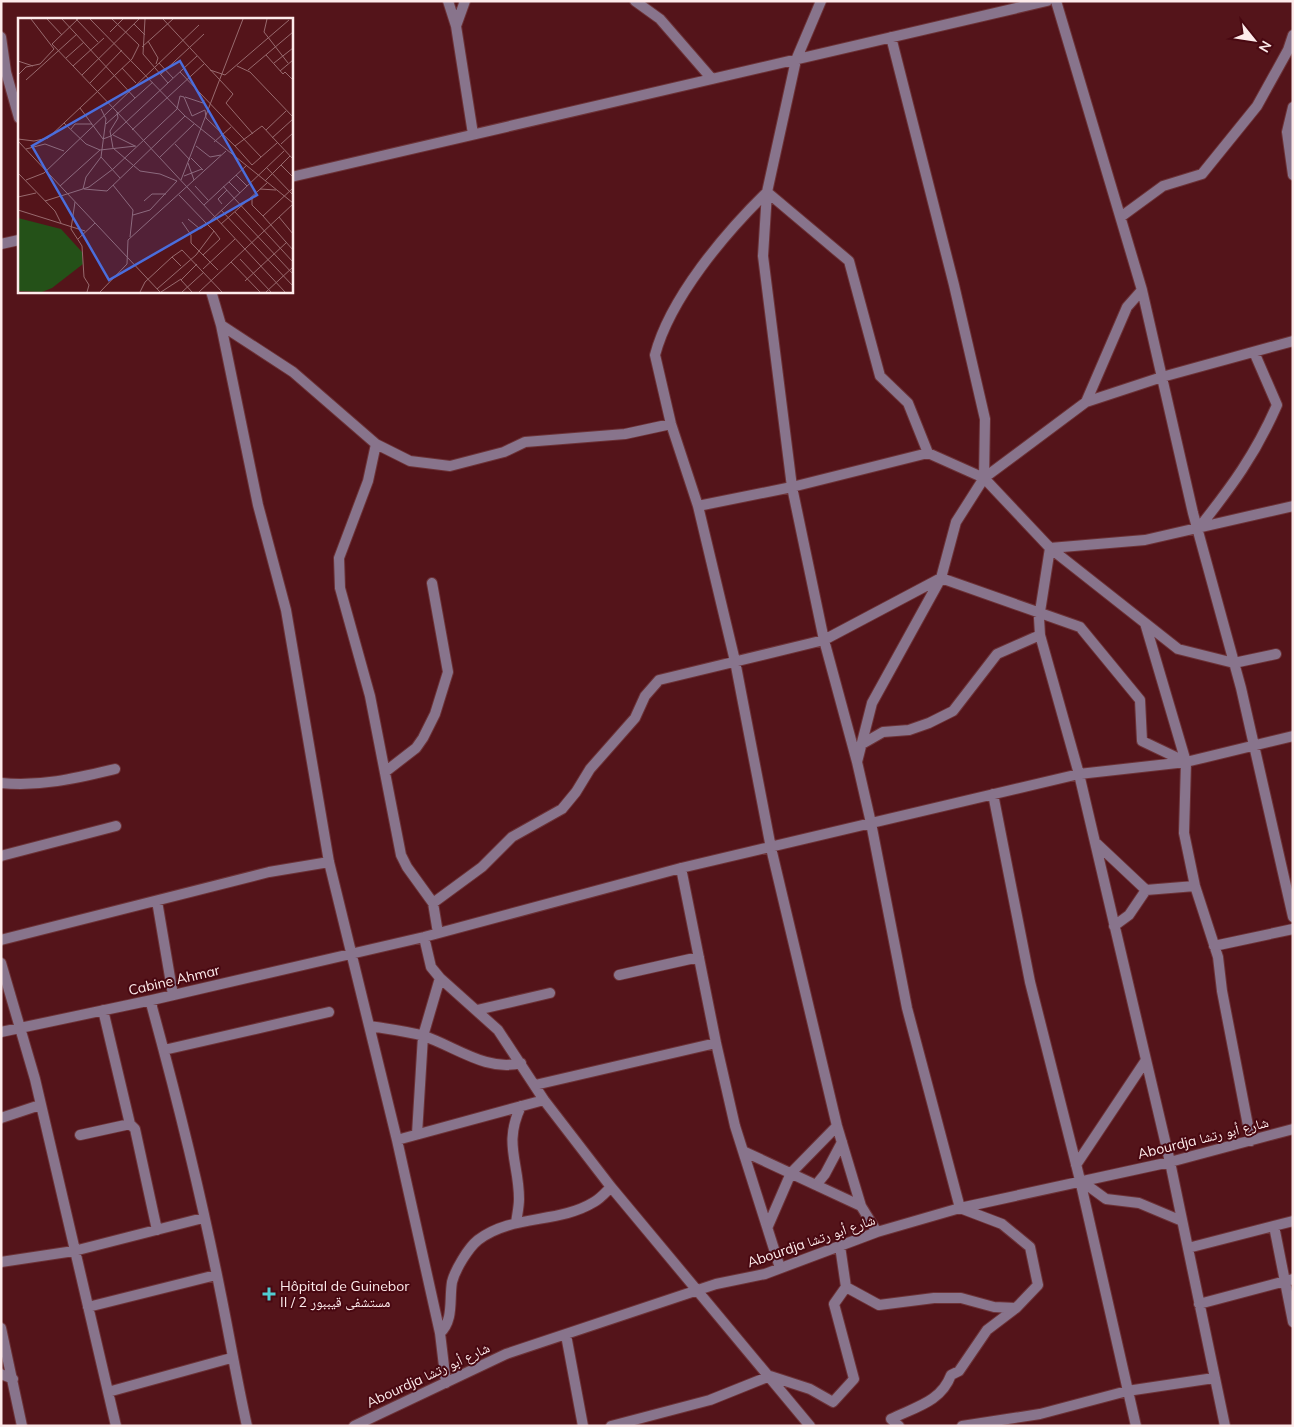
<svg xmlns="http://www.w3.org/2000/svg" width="1294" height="1427" font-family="Mulish,'Noto Naskh Arabic',sans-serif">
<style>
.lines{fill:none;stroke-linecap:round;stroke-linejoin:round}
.minor-casing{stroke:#6c3237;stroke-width:12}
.minor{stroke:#88748c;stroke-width:10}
.poi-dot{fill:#51ccd2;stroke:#480811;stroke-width:2}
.labels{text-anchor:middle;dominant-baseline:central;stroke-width:4;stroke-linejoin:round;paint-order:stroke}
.street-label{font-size:14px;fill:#fdebeb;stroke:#480811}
.poi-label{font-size:14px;fill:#fdebeb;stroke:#480811;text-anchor:start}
.inset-road{fill:none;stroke:#986a6e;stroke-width:1}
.view{fill:#4a6ddc;fill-opacity:0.15;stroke:#4a6ddc;stroke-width:2.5}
.inset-edge{fill:none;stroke:#fdebeb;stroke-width:2.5}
</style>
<rect width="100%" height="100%" fill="#54141a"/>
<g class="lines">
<defs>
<path id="minor" d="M448,1L456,26L473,134
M635,1L660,19L712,79
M1056,1L1142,290L1193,513L1241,688L1293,917
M456,26L465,1
M1,37L6,72L19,118
M891,37L954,285L985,419L984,478
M1293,107L1287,132L1293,175
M291,177L1047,1
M767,192C725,233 670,298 655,355L671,424L698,506L735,661L771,848L837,1126L861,1206L877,1232
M767,192L849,261L880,376L908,403L928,453
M1122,216L1163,186L1202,174L1257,106L1288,50L1293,35
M1,244L19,240
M211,291L221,325L258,505L286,610L329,862L397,1140L440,1333L446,1383
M221,325L293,372L376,444L410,461L450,466L504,452L525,442L625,434L671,424
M1086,402L1127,307L1142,290
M376,444L368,481L339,558L340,588L370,696L401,855L407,867L433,903L438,933
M698,506L792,487L928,453L984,478L1050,548L1178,649L1234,663L1276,654
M1198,529C1232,486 1255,455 1277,405L1254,352
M1145,623L1186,762L1184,833L1195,886L1218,957L1222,991L1251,1141
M862,744L883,732L909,730L929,723L953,711L997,654L1040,635
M857,762L872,703L941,578L956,522L984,478L1086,402L1162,377L1293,341
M385,772L416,748L423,738L435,714L448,672L432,583
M1,783C41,787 77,778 115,769
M993,794L1030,982L1080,1180L1136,1426
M1095,842L1146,890L1195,886
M1,856L116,826
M681,868L716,1043L735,1126L780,1268
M157,901L173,995
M433,903L482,867L512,837L562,809L576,792L590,769L635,718L645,696L659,680L824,640L941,578L1080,627L1140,700L1142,741L1186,762L1293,736
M1114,926L1129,915L1146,890
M424,937L431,967L440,978L498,1030L544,1100L611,1187L810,1426
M1,940L269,872L329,862
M1214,946L1293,929
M1,963L35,1079L116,1426
M619,975L699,957
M152,1000V1007C178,1102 202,1199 221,1295C230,1339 237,1382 247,1426
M103,1010L130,1124
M477,1010L550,993
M370,1026C388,1029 407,1031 424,1036C456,1047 487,1072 521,1063
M1,1032L152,1000L424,937L681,868L1079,774L1186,762
M164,1050L329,1012
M535,1085L716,1043
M1,1118L40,1105
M417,1134L423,1036L440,978
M80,1135L130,1124L135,1129L157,1230
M397,1140L544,1100
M745,1152L861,1206
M1076,1165L1146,1060
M1080,1180L1106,1199L1139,1203L1182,1221
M816,1185L825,1174L842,1142
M516,1223C517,1215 519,1207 519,1199C519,1162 503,1144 521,1106
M768,1226L791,1173L837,1126
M1274,1226L1293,1322
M840,1246L846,1287
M1188,1248L1293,1221
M1,1262L74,1251L203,1218
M1199,1304L1293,1279
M88,1307L216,1275
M1,1328L22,1426
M440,1333C454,1320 449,1300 452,1282C455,1270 468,1248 478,1240C512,1214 558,1224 594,1202C600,1199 606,1192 611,1187
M566,1335L583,1426
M1,1374L13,1379
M108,1392L231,1358
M354,1426L506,1354L716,1284L765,1274L877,1232L960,1208L1170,1162L1293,1129
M611,1426L710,1400L770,1376L810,1389L833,1402L854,1379L834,1304L846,1287L879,1305L934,1298H961L994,1307L1016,1308L1038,1285L1030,1247L1002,1224L960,1208L907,1008L871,823L857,762L824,640L792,487L763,256L767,192L796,60L821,1
M899,1426L891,1419C915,1407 941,1402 951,1375L959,1371L987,1330L1016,1308
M962,1426L1040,1414L1127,1391L1214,1378
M1225,1426L1170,1162L1079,774L1040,635L1039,618L1050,548L1145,540L1293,506"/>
</defs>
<use href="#minor" class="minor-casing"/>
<use href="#minor" class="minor"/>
</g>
<path class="poi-dot" d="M266.5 1286.5h5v5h5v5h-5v5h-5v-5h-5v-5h5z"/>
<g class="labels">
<g class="street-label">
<text transform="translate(174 980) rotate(-13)">Cabine Ahmar</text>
<text transform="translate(1203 1138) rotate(-14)">Abourdja شارع أبو رتشا</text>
<text transform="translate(811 1241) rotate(-19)">Abourdja شارع أبو رتشا</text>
<text transform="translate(428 1375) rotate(-25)">Abourdja شارع أبو رتشا</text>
</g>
<g class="poi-label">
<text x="280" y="1286">Hôpital de Guinebor<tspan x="280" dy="16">II / مستشفى قيببور 2</tspan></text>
</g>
</g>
<g transform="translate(18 18)">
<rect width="275" height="275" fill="#54141a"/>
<path d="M0,200L43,211L64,234L65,246L34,270L24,274L0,273Z" fill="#245118"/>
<path class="inset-road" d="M29,1L44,17M44,1L117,80M58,1L80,24M60,1L34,26L99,94L100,100L92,113L95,130L122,153L142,156L159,163M72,1L167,98L275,185M127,1L125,36L150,65M145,1L215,76L208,85L235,116M249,1L246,14L270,45M116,6L127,17M92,14L105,1M130,23L140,40L138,46M124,29L155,1M248,37L265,56L267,54L275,62M48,40L66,24M0,43L15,48M141,45L155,60M256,45L275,30M55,48L86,20M219,48L232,54L275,99M104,50L118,65M192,52L207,57L271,2M230,52L275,14M262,53L275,42M162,54L243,139M0,57L8,49L22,46L36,31L13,1M64,57L121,1M142,57L186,16M8,62L59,16M72,65L104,32M167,79L185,85L186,82M62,90L85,121L93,118L179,38M83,91L88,101L83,139L102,160M99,94L267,274M46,105L68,126L82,132L118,128M88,106L135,64M53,111L57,106H74M114,112L186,46M248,112L268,93M95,117L117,128M254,120L275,101M0,121L16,123L30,120L114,41L121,27L94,1M0,123L142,274M196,124L213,109M157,126L172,142M263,126L275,115M178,128L192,139L203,137M8,131L27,126L46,133M141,140L176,106M173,140L185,152M170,145L176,162M234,147L217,128L244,108L275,141M234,147L259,125M263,147L275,159M248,149L275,177M0,155L37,193L43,205M218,157L229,168M166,158L184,151M8,162L26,155L181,7M163,162L225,1M247,163L272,138M211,164L222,175M95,167L115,192L112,219M42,168L82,132M177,168L190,182M205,168L275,244M275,170L245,198L275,232M65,171L68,159L83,139M66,171L89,173L167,98M242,171L258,172M161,177L189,206L182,211L170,201M0,179L18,175M234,179V187L245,198M27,183L71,169L95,151L159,91L162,78L166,79L174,98L187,92L188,100L217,128M126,183L134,176H148M57,184L53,211L64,228L66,259L71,267L69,274M204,186L200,181L209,172M186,187L229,147M0,192L67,213M203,192L275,268M217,194L275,256M115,197L132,192L159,163M261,199L275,216M164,204L173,217V225L200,252M203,206L249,165M60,221L77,205M185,237L202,221L196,213M154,239L164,232L204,274M222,241L253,274M213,244L242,274M185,251L217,221M227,263L269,224M139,271L178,237L196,213L189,206L266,133M82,274L109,246L110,222L208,133M122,274L127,264L154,239L163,248M143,274L163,261M164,274L186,254M174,274L163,262L179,246M181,274L275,186M248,274L275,249"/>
<path class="view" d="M162,43L239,177L91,262L14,128Z"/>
<rect width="275" height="275" class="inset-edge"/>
</g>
<rect width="1294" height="1427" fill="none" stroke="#fdebeb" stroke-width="5"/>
<g transform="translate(1254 40) rotate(120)" stroke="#480811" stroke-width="4" paint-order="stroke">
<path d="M0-4L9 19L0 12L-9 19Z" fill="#fdebeb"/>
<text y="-8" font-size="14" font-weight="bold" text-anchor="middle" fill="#fdebeb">N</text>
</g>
</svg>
